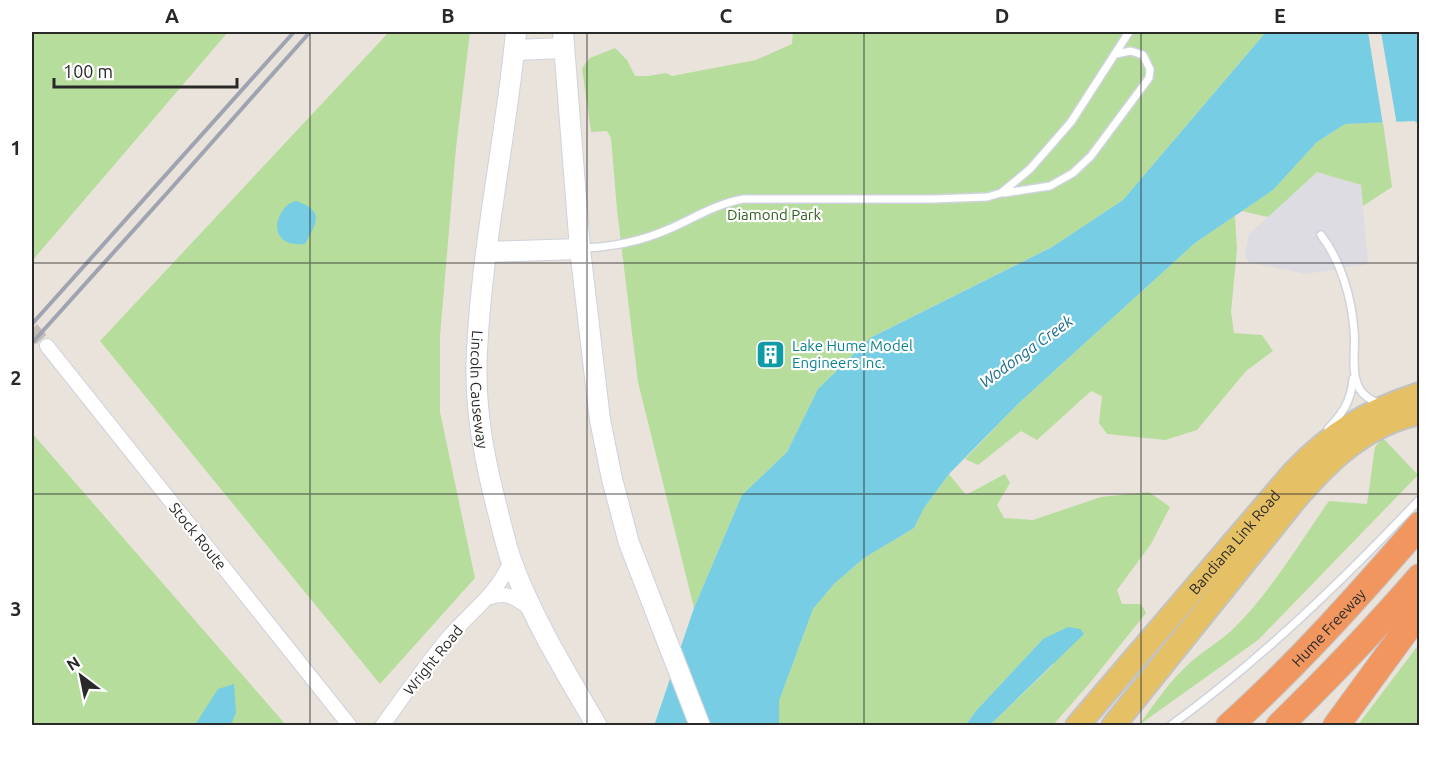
<svg xmlns="http://www.w3.org/2000/svg" width="1451" height="757" font-family="Ubuntu,sans-serif">
<style>
.industrial{fill:#dddce3}
.green{fill:#b6dd9c}
.water{fill:#76cde4}
.pier{fill:#eae3db}
.lines{fill:none;stroke-linecap:round;stroke-linejoin:round}
.minor-tunnel{stroke:#c3beb7;stroke-width:14;stroke-dasharray:14 7;stroke-linecap:butt}
.service-casing{stroke:#ced2dc;stroke-width:10}
.minor-casing{stroke:#ced2dc;stroke-width:16}
.secondary-casing{stroke:#ced2dc;stroke-width:22}
.primary-casing{stroke:#c3c3c3;stroke-width:26}
.motorway-casing{stroke:#c3c3c3;stroke-width:28}
.service{stroke:#fff;stroke-width:7}
.minor{stroke:#fff;stroke-width:14}
.secondary{stroke:#fff;stroke-width:20}
.primary{stroke:#e5c065;stroke-width:22}
.motorway{stroke:#f1965f;stroke-width:26}
.rail{stroke:#9fa3b2;stroke-width:4}
.grid{fill:none;stroke:#292929;stroke-width:1.5;stroke-opacity:0.55}
.labels{text-anchor:middle;dominant-baseline:central;stroke-width:4.5;stroke-linejoin:round;paint-order:stroke}
.park-label{font-size:15px;fill:#305f1f;stroke:#fff}
.culture-label{font-size:15px;fill:#0d838f;stroke:#fff;text-anchor:start}
.street-label{font-size:15px;fill:#292929;stroke:#fff}
.water-label{font-size:16px;font-style:italic;fill:#186c8e;stroke:#fff}
.neatline{fill:none;stroke:#292929;stroke-width:2}
.grid-label{font-size:20px;text-anchor:middle;font-weight:bold;fill:#292929}
</style>
<rect width="100%" height="100%" fill="#eae3db"/>
<path class="industrial" d="M1317,172L1361,185L1368,264L1306,274L1248,262L1245,255L1249,234Z"/>
<path class="green" d="M32,32H228L32,261Z
M389,32H470L456,148L440,336V412L475,578L380,684L100,341Z
M793,32H1266L1123,200L1052,247L870,338L818,389L787,452L742,495L694,608L638,382L617,210L611,138L607,131L591,132L582,68L590,58L615,48L627,60L635,76H648L666,73L672,76L756,60L792,44Z
M1383,122L1392,187L1363,206L1361,185L1317,172L1268,217L1242,211L1273,190L1317,142L1345,124Z
M1235,216L1237,250L1231,312L1234,333L1262,335L1273,351L1246,371L1197,430L1165,440L1107,434L1099,423L1102,396L1091,391L1037,440L1021,431L978,465L965,459L1020,402L1195,243Z
M32,433L286,725H32Z
M1383,438L1418,475L1258,640L1139,725C1155,703 1171,679 1192,661C1205,650 1220,641 1232,630C1271,592 1298,545 1329,501L1367,504L1375,447Z
M949,474L966,495L1005,474L1010,483L997,505L1004,518L1033,520L1101,497L1149,492L1170,507L1151,544L1117,590L1122,604H1141L1146,613L1089,684L1053,725H990L1053,665L1043,639L975,712L966,725H779V701L813,609L834,584L864,558L914,528L924,508Z
M1419,644V725H1358Z"/>
<path class="water" d="M1266,32H1419V124L1414,121L1345,124L1317,142L1273,190L1195,243L1020,402L949,474L924,508L914,528L864,558L834,584L813,609L779,701V725L654,726L694,608L742,495L787,452L818,389L870,338L1052,247L1123,200Z
M296,201C326,211 316,223 305,244C263,248 276,205 296,201Z
M1068,627L1080,629L1084,634L990,725H966L975,712L1043,639Z
M234,684L236,713L231,725H195L218,689Z"/>
<path class="pier" d="M1368,32H1381L1397,125H1383Z"/>
<g class="lines">
<path class="minor-tunnel" d="M32,329L47,346"/>
<defs>
<path id="service" d="M1004,193L1050,186L1073,173L1091,156L1149,78L1150,69L1143,55L1131,51L1116,54
M1321,235C1341,261 1352,299 1354,331C1356,348 1351,367 1357,383C1360,394 1370,400 1380,404
M583,248C612,247 642,241 669,229C694,218 716,204 743,199H933L987,197L1001,193L1030,169L1071,122L1129,32
M1328,429C1343,413 1351,401 1353,379
M1170,726C1262,659 1342,581 1420,499"/>
<path id="minor" d="M47,346L350,726
M487,598C508,591 514,597 531,609
M382,726C403,697 424,667 447,639C469,613 499,593 511,560"/>
<g id="secondary">
<path id="s1" d="M516,32C506,138 482,244 477,351C474,408 484,458 498,512C502,528 506,545 511,560C532,618 566,673 597,726"/>
<path d="M563,32L580,249L600,420L612,479L629,543L700,726"/>
<path d="M515,50L564,48"/>
<path d="M486,252L580,249"/>
</g>
<g id="primary">
<path id="s2" d="M1077,726L1293,473C1331,433 1367,411 1420,394"/>
<path d="M1113,726L1293,502C1328,461 1365,424 1420,413"/>
</g>
<g id="motorway">
<path id="s3" d="M1229,726C1298,664 1359,595 1420,525"/>
<path d="M1279,726C1328,678 1375,629 1420,577"/>
<path d="M1336,726L1420,611"/>
</g>
</defs>
<use href="#service" class="service-casing"/>
<use href="#minor" class="minor-casing"/>
<use href="#secondary" class="secondary-casing"/>
<use href="#primary" class="primary-casing"/>
<use href="#motorway" class="motorway-casing"/>
<use href="#service" class="service"/>
<use href="#minor" class="minor"/>
<use href="#secondary" class="secondary"/>
<use href="#primary" class="primary"/>
<use href="#motorway" class="motorway"/>
<path class="rail" d="M32,324L294,32
M32,343L168,192L310,32"/>
</g>
<path class="grid" d="M310,32V726M587,32V726M864,32V726M1141,32V726M32,263H1420M32,494H1420"/>
<defs>
<symbol id="building-square" viewBox="-11 -11 22 22"><rect x="-9" y="-9" width="18" height="18" rx="4" fill="#0f9aa8" stroke="#fff"/><path d="M-4-6H4V6H1V3H-1V6H-4ZM-2.5-4.3h1.7v1.8h-1.7ZM.8-4.3h1.7v1.8H.8ZM-2.5-1h1.7V.8h-1.7ZM.8-1h1.7V.8H.8Z" fill="#fff"/></symbol>
</defs>
<g fill-rule="evenodd">
<use href="#building-square" x="754" y="338" width="33" height="33"/>
</g>
<g class="labels">
<g class="park-label">
<text x="774" y="214">Diamond Park</text>
</g>
<g class="culture-label">
<text x="792" y="345">Lake Hume Model<tspan x="792" dy="17">Engineers Inc.</tspan></text>
</g>
<g class="street-label">
<text stroke="none"><textPath href="#s1" startOffset="360">Lincoln Causeway</textPath></text>
<text transform="translate(198 536) rotate(51)">Stock Route</text>
<text stroke="none"><textPath href="#s2" startOffset="242">Bandiana Link Road</textPath></text>
<text stroke="none"><textPath href="#s3" startOffset="140">Hume Freeway</textPath></text>
<text transform="translate(433 660) rotate(-51)">Wright Road</text>
</g>
<g class="water-label">
<text transform="translate(1026 351) rotate(-36)">Wodonga Creek</text>
</g>
</g>
<rect width="1451" height="757" fill="none" stroke="#ffffff" stroke-width="66"/>
<g transform="translate(81 676) rotate(328)" stroke="#ffffff" stroke-width="4.5" paint-order="stroke">
<path d="M0-4.5L10 22L0 15L-10 22Z" fill="#292929"/>
<text y="-9" font-size="16" font-weight="bold" text-anchor="middle" fill="#292929">N</text>
</g>
<path d="M54 78v9h183v-9" fill="none" stroke="#292929" stroke-width="3"/>
<text x="63" y="78" font-size="18" fill="#292929" stroke="#ffffff" stroke-width="4.5" paint-order="stroke">100 m</text>
<rect x="33" y="33" width="1385" height="691" class="neatline"/>
<g class="grid-label">
<text x="172" y="23">A</text>
<text x="448" y="23">B</text>
<text x="726" y="23">C</text>
<text x="1002" y="23">D</text>
<text x="1280" y="23">E</text>
<text x="16" y="155">1</text>
<text x="16" y="385">2</text>
<text x="16" y="616">3</text>
</g>
</svg>
